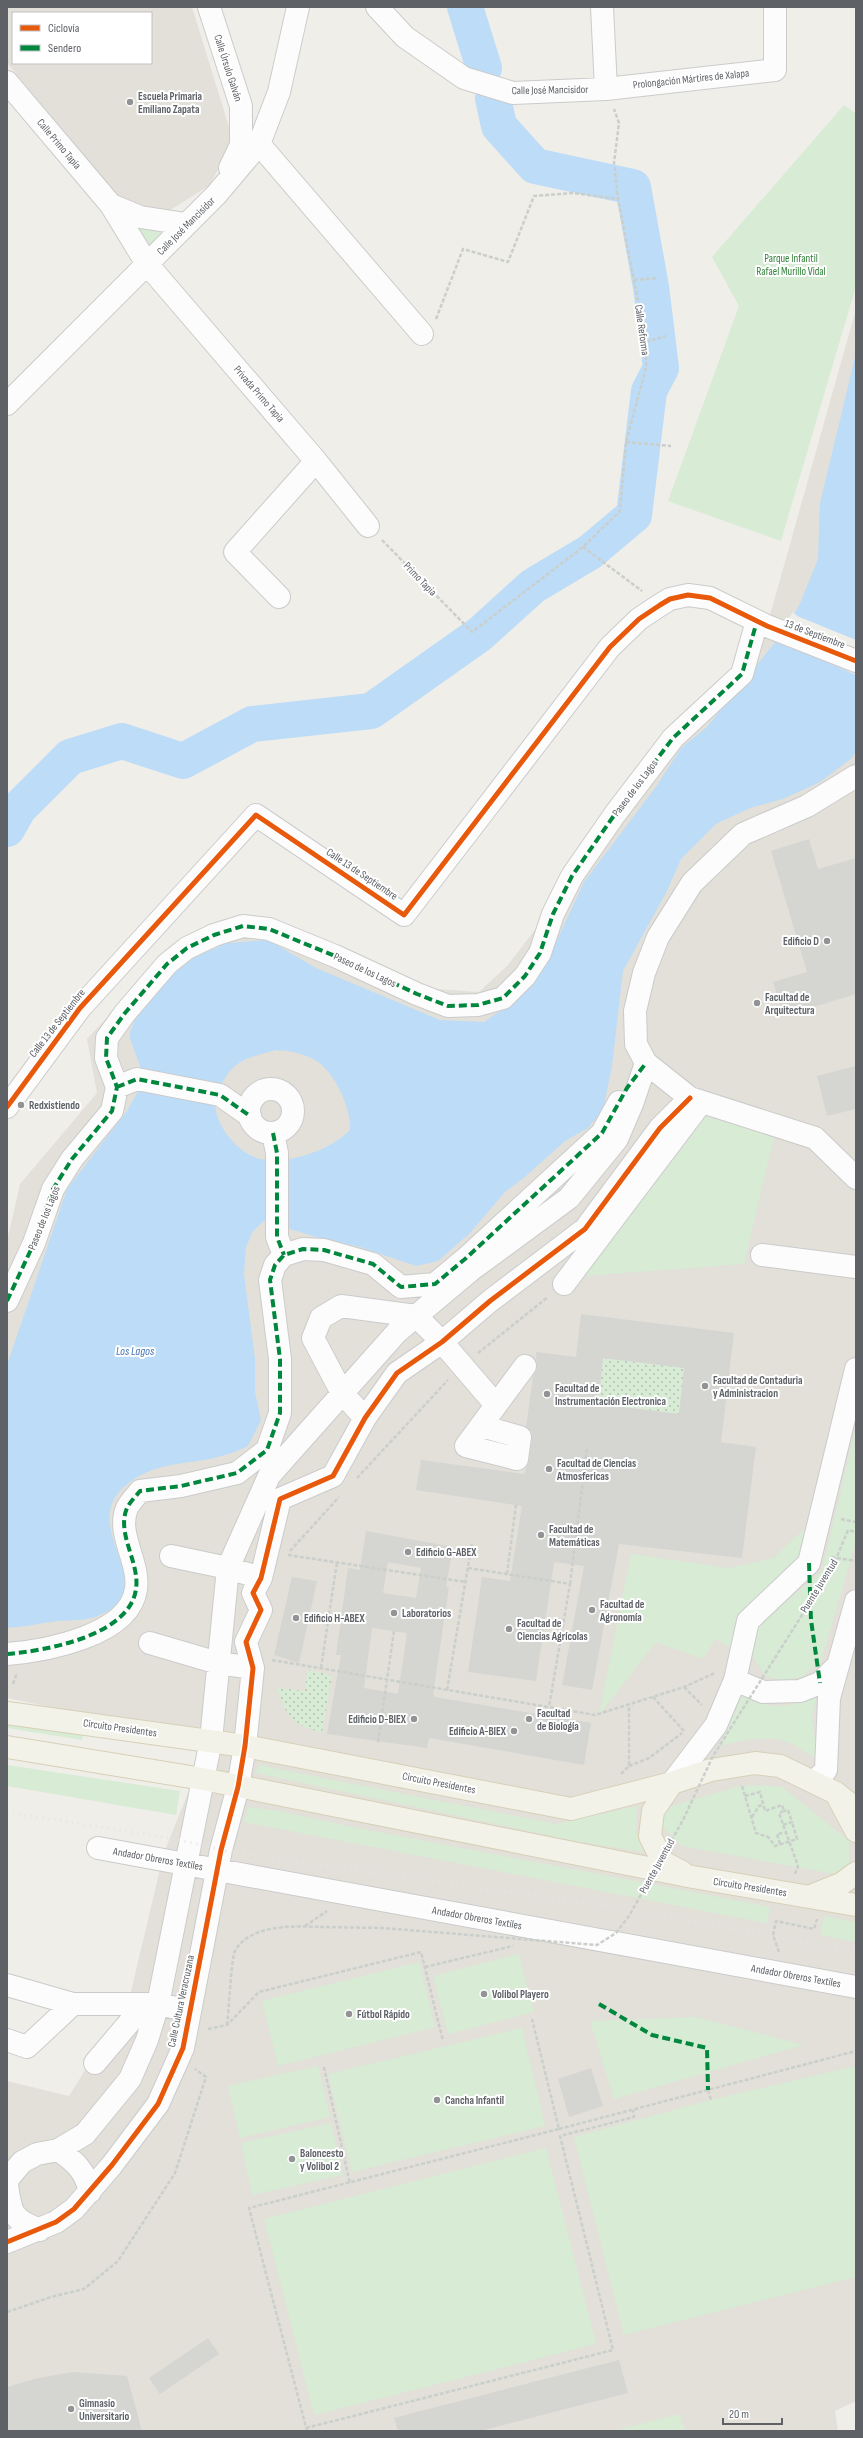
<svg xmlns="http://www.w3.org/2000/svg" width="863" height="2438" font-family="'Sofia Sans Condensed',sans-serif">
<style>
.education{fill:#e2e0d9;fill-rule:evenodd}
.green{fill:#d7ebd5}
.garden{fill:url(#garden-dots)}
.water{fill:#bddcf8;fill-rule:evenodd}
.pier{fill:#efeee9}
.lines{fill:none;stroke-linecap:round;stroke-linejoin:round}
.river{stroke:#bddcf8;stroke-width:36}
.building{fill:#d5d5d2;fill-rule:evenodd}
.minor-casing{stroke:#cbcbcb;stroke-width:24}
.major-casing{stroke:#d7d0b7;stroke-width:24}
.path{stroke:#cacfcb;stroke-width:2.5;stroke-dasharray:4 2;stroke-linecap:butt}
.minor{stroke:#fdfcfc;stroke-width:22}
.major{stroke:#f3f2e9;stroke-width:22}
.rail{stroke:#e4e5e4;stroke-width:3;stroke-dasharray:1 5;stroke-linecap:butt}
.path-bridge{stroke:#cacfcb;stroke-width:2.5;stroke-dasharray:4 2;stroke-linecap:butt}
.quiet{stroke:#00873e;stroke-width:4;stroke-dasharray:8 4;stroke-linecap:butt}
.cycleway-casing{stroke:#fff;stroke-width:8}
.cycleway{stroke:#e8590c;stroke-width:5}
.poi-dot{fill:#919394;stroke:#fff;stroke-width:1.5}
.labels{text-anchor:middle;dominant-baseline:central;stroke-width:4;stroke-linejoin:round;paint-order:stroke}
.street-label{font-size:11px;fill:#5e6267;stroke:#fff}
.poi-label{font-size:11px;font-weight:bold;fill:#5e6267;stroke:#fff;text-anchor:start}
.park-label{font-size:11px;fill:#32823a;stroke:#fff}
.water-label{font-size:12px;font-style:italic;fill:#4173b5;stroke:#fff}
</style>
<defs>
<pattern id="garden-dots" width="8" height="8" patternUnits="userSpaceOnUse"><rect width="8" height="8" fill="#d7ebd5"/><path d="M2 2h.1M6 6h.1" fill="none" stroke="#b2c2b1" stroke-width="1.8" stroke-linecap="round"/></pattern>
</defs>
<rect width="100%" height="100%" fill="#efeee9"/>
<path class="education" d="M7,7H192L233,140L210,185L167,212L124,203L7,63ZM13,13H151V63H13Z
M856,309V2401L835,2411L838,2431H7V2081L69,2096L129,2000L164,1852L210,1740L7,1698V1241L20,1184L97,1093L87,1039L176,943L254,920L424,988L479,992L508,965L767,626Z"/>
<path class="green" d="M844,105L856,114V286L781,541L668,501L739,306L712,257Z
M130,222L166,230L146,249Z
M705,1116L774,1137L744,1264L582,1276Z
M856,1427V1542L821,1661L802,1677L781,1681L764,1675L754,1658L751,1639L759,1624L822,1571Z
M811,1522L801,1561L742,1618L730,1647L715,1639L703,1659L656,1642L599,1715L631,1554L729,1568L774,1558Z
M742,1695C772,1711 787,1708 817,1695L812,1716L817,1759C808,1754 799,1747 790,1743C773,1734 738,1740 720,1746Z
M7,1719L84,1732L82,1740L7,1728Z
M7,1765L180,1791L176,1815L7,1786Z
M258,1765L556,1824L637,1806L636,1830L643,1852L580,1842L256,1773Z
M755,1785L782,1787L849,1841V1865L842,1872L834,1874L682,1846L662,1826L663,1815L669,1807L736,1787Z
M248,1807L279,1811L352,1827L770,1907L767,1923L244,1822Z
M824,1916L856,1922V1942L820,1935Z
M519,1954L534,2012L448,2034L433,1976Z
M419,1962L435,2027L278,2066L262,2001Z
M696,2017L804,2045L614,2099L590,2021Z
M522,2028L545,2126L352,2172L328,2074Z
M318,2066L330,2117L240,2138L228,2086Z
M856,2066V2277L624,2335L574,2137L711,2100Z
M331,2123L343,2175L252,2195L241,2143Z
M546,2148L596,2344L314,2415L264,2219Z
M680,2414L685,2431H613Z"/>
<path class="garden" d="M603,1358L684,1368L679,1414L598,1404Z
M307,1670L332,1675L322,1733C290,1722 288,1720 277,1688L305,1691Z"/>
<path class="water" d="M856,353V750L852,758L820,782L783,799L750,808L716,824L681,859L667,891L623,971L612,1066L603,1110L588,1128L565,1141L526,1176L505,1192L470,1233L438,1261L416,1266L360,1247L316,1237L264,1221L253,1231L246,1247L244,1274L255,1359V1392L261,1420L248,1446C241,1449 233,1453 225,1455C190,1466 157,1459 125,1486C76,1528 165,1587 100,1615C88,1621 71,1620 58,1621C41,1623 24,1627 7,1628V1365L67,1189L127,1111L142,1084L140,1066L130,1039V1032L135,1019L170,977L191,959L227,943L268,940L316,968L440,1020L484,1022L504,1008L551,953L584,882L658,784L681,748L707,727L776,641L799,606L818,559L820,503ZM276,1050C291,1051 302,1053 315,1060C334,1071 352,1109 350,1130C330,1150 289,1165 260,1159C240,1154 220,1131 216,1111C213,1096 225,1074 236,1065C248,1056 263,1054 276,1050Z"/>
<path class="pier" d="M793,612L797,616L856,640V675L790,645L774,641Z"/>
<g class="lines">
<path class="river" d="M465,7L484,68
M7,829L19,808L70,757L122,741L183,761L252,724L371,711L480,634L533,586L590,552L634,515L649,391L661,368L651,287L633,187L535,166L499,126L493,98"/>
</g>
<path class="building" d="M809,839L818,869L856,858V994L784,1016L773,982L807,972L771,851Z
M856,1066V1109L827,1116L817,1076Z
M581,1314L734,1333L721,1442L756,1447L742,1558L619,1544L592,1690L562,1685L584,1566L554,1562L536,1681L468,1672L482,1577L510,1581L522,1506L416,1490L421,1460L524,1474L529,1461L532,1439V1432L526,1427L533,1377L537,1368L536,1352L576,1357ZM603,1358L684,1368L679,1414L598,1404Z
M366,1531L453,1547L446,1587H449L433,1694L435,1697L591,1723L584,1765L429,1738L427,1748L327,1734L341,1655H336L348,1568L360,1570ZM388,1562L421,1568L416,1598L383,1593ZM372,1628L407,1633L398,1694L364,1688Z
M292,1577L317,1581L299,1663L274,1655Z
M591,2068L603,2106L569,2117L558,2079Z
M208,2338L219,2354L160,2394L149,2378Z
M619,2360L628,2393L480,2431H398L394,2418Z
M72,2372L127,2376L142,2431H7V2387L38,2378Z"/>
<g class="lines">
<defs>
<path id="minor" d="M209,7L241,106V145L230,168
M377,7L405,37L464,78L513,93L606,89L775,70V7
M602,7L606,89
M7,82L111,205L140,217L186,224
M259,144L422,334
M111,205L147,264L316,461L368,526
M7,404L216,195L259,144L279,92L298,7
M279,597L235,552L316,461
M856,776L807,806L743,834L692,883L658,937L644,973L635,1011L636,1044L646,1063L690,1098L815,1138L856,1178
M117,1087L137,1079L220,1095L250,1116
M249 1111a22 22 0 1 1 44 0a22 22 0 1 1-44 0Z
M7,1107L80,1008L256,815L404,915L610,647L639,619L660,605L670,599L688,595L710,598L767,626L856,661
M273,1133L277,1153V1237L284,1255
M762,1255L856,1267
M564,1284L700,1104
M7,1301L34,1243L53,1189L72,1159L112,1111L117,1087L106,1058L107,1038L125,1013L167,964L187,948L214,935L243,926L269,929L335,956L417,994L448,1006L478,1005L503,998L525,976L540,953L553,914L572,876L615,814L673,738L742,674L757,621
M365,1418L342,1393L313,1338L321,1318L341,1306L416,1316L442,1342L496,1405
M481,1426L520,1437L517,1459L466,1446L525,1366
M171,1556L228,1568L261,1578
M150,1643L218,1663L253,1668
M7,1654C44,1651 130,1636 136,1589C140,1562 116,1534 127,1508C130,1502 136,1496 140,1491L181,1486L237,1473L267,1450L280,1413V1359L270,1280L275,1265L284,1255L303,1249L324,1250L373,1264L401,1287L435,1284L465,1259L602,1133L619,1102
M735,1680L763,1692L800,1691L820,1683L838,1665
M814,1782L826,1770L829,1698L856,1601
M672,1783L716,1725L735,1680L748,1621L809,1563L856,1369
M98,1848L856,1987
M7,1985L73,2004H158L190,2011
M7,2040L27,2047L73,2004
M95,2063L145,2004
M58,2150C75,2161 86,2172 90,2192
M7,2180L22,2162L37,2154L58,2150L85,2134L130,2079L147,2040L158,2004L211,1740L228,1568L269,1476L397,1332L471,1270L569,1198L617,1139L632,1104L646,1063
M7,2185C11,2214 12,2219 40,2230
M7,2242L56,2222L74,2209L112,2165L158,2104L183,2048L221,1850L238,1787L245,1746L253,1668L246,1642L261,1610L253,1593L261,1578L280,1499L333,1476L365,1418L397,1373L442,1342L490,1301L585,1229L660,1128L690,1098"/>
<path id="major" d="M7,1713L245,1746L571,1809L672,1783L711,1770L755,1763L780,1766L836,1793L856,1809
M7,1747L203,1779L693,1877L856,1905
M672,1783L653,1811L650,1836L663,1862L682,1872
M838,1797L856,1831
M811,1896L841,1884L856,1873"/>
</defs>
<use href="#minor" class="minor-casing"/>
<use href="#major" class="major-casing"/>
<path class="path" d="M634,280L658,278
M436,319L463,249L508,262L534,196L573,193L618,199
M646,342L666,336
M626,442L671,446
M382,540L472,632L583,547L620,511L626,442L646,368V342L618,199L614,163L619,123L614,109
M583,547L642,591
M478,1353L548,1297
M357,1478L448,1380
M841,1519L856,1522
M290,1551L339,1497
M288,1555L466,1582
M831,1557L856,1561
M468,1568L570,1584L549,1707
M507,1574L516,1505
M570,1584L587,1448
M272,1660L595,1715L684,1687L715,1673
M321,1668L337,1562
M13,1684L17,1673
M684,1687L702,1705
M447,1690L472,1543
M653,1697L684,1731
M378,1742L394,1631
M629,1766L649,1758L682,1733
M621,1774L629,1766V1704
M742,1786L756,1833L768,1837L775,1846L797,1839L792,1822
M745,1796L760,1792L765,1811L782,1805L784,1811L779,1813L798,1866L795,1874
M752,1817L759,1806L763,1805
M783,1825L792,1822L788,1810L784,1811
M780,1844L777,1834L787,1832
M305,1926L327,1911
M779,1952L773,1935L776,1921L814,1929L817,1919
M425,1967L513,1946
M227,2025C229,2012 231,1959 235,1951C250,1924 293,1926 320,1927
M208,2029L227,2025L259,1992L421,1952L443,2041
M324,2067L350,2184
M708,2090L711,2100
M559,2129L856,2051
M7,2312L51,2297L84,2289L118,2261L175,2173L206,2077L195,2069
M306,2428L613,2350L560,2136L634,2117L633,2110
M307,2431L249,2208L559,2129L532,2019"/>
<use href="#minor" class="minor"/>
<use href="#major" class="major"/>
<path class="rail" d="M7,1812L175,1839L235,1853L621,1908L856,1952"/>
<path class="path-bridge" d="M320,1927L382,1928L597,1945L616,1933L629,1916L683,1820L713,1756L833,1566L848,1530L856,1532"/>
<path class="quiet" d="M117,1087L137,1079L220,1095L250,1116
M273,1133L277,1153V1237L284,1255
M7,1301L34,1243L53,1189L72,1159L112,1111L117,1087L106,1058L107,1038L125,1013L167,964L187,948L214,935L243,926L269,929L335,956L417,994L448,1006L478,1005L503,998L525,976L540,953L553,914L572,876L615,814L673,738L742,674L757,621
M809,1563L811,1620L820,1683
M7,1654C44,1651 130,1636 136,1589C140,1562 116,1534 127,1508C130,1502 136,1496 140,1491L181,1486L237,1473L267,1450L280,1413V1359L270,1280L275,1265L284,1255L303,1249L324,1250L373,1264L401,1287L435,1284L465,1259L602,1133L627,1088L646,1063
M599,2004L652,2035L707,2048L708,2090"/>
<defs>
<path id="cycleway" d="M7,1107L80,1008L256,815L404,915L610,647L639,619L660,605L670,599L688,595L710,598L767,626L856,661
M7,2242L56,2222L74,2209L112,2165L158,2104L183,2048L221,1850L238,1787L245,1746L253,1668L246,1642L261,1610L253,1593L261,1578L280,1499L333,1476L365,1418L397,1373L442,1342L490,1301L585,1229L660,1128L690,1098"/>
</defs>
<use href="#cycleway" class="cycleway-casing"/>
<use href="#cycleway" class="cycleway"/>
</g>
<g class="poi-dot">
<circle cx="130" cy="102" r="4"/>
<circle cx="827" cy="941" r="4"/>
<circle cx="757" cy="1003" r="4"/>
<circle cx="21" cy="1105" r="4"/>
<circle cx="705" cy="1386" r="4"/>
<circle cx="547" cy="1394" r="4"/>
<circle cx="549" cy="1469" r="4"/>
<circle cx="541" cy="1535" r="4"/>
<circle cx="408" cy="1552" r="4"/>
<circle cx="592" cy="1610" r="4"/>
<circle cx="394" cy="1613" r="4"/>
<circle cx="296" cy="1618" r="4"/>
<circle cx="509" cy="1629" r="4"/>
<circle cx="414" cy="1719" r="4"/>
<circle cx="529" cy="1719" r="4"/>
<circle cx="514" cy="1731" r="4"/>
<circle cx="484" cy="1994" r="4"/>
<circle cx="349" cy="2014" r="4"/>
<circle cx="437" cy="2100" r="4"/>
<circle cx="292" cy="2159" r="4"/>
<circle cx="71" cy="2409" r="4"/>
</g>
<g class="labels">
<g class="street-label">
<text transform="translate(228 68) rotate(72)">Calle Úrsulo Galván</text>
<text transform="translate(691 79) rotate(-6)">Prolongación Mártires de Xalapa</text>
<text transform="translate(550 90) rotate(-1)">Calle José Mancisidor</text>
<text transform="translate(59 144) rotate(50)">Calle Primo Tapia</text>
<text transform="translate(186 226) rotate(-45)">Calle José Mancisidor</text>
<text transform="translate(642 330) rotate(82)">Calle Reforma</text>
<text transform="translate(259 394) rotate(49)">Privada Primo Tapia</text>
<text transform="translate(420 579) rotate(46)">Primo Tapia</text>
<text transform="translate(815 634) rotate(21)">13 de Septiembre</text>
<text transform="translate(635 788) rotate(-53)">Paseo de los Lagos</text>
<text transform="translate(362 874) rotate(34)">Calle 13 de Septiembre</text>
<text transform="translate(365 970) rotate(25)">Paseo de los Lagos</text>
<text transform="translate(57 1023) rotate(-52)">Calle 13 de Septiembre</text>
<text transform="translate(44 1218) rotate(-68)">Paseo de los Lagos</text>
<text transform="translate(819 1586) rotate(-58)">Puente Juventud</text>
<text transform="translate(120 1728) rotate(8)">Circuito Presidentes</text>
<text transform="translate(439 1783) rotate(11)">Circuito Presidentes</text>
<text transform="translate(158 1859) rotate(10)">Andador Obreros Textiles</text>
<text transform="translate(657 1866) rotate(-61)">Puente Juventud</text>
<text transform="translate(750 1887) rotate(9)">Circuito Presidentes</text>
<text transform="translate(477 1918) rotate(10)">Andador Obreros Textiles</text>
<text transform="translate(796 1976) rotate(10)">Andador Obreros Textiles</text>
<text transform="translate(181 2001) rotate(-78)">Calle Cultura Veracruzana</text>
</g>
<g class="poi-label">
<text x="138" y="96">Escuela Primaria<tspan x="138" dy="13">Emiliano Zapata</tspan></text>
<text x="819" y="941" text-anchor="end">Edificio D</text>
<text x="765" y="997">Facultad de<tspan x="765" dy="13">Arquitectura</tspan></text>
<text x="29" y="1105">Redxistiendo</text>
<text x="713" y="1380">Facultad de Contaduria<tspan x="713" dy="13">y Administracion</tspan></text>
<text x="555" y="1388">Facultad de<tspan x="555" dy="13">Instrumentación Electronica</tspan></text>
<text x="557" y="1463">Facultad de Ciencias<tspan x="557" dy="13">Atmosfericas</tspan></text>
<text x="549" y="1529">Facultad de<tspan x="549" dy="13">Matemáticas</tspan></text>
<text x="416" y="1552">Edificio G-ABEX</text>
<text x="600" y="1604">Facultad de<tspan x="600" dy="13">Agronomía</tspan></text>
<text x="402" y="1613">Laboratorios</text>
<text x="304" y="1618">Edificio H-ABEX</text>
<text x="517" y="1623">Facultad de<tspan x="517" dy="13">Ciencias Agrícolas</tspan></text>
<text x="537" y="1713">Facultad<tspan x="537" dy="13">de Biología</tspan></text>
<text x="406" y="1719" text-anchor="end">Edificio D-BIEX</text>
<text x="506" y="1731" text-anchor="end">Edificio A-BIEX</text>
<text x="492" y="1994">Volibol Playero</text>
<text x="357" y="2014">Fútbol Rápido</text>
<text x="445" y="2100">Cancha Infantil</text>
<text x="300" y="2153">Baloncesto<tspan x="300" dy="13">y Volibol 2</tspan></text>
<text x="79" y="2403">Gimnasio<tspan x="79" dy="13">Universitario</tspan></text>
</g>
<g class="park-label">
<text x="791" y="258">Parque Infantil<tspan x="791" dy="13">Rafael Murillo Vidal</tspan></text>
</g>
<g class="water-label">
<text x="135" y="1351">Los Lagos</text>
</g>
</g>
<rect width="863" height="2438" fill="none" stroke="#5e6267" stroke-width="16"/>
<rect x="12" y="12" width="140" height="52" fill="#ffffff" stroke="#bfc0c2"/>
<rect x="20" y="25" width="20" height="6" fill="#e8590c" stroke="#bfc0c2"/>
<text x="48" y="32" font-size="12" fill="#5e6267">Ciclovía</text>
<rect x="20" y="45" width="20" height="6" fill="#00873e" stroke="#bfc0c2"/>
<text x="48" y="52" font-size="12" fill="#5e6267">Sendero</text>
<path d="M723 2418v6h59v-6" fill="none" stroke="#5e6267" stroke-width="2"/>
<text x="729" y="2418" font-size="12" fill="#5e6267" stroke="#ffffff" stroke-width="3" paint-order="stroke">20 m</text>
</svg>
